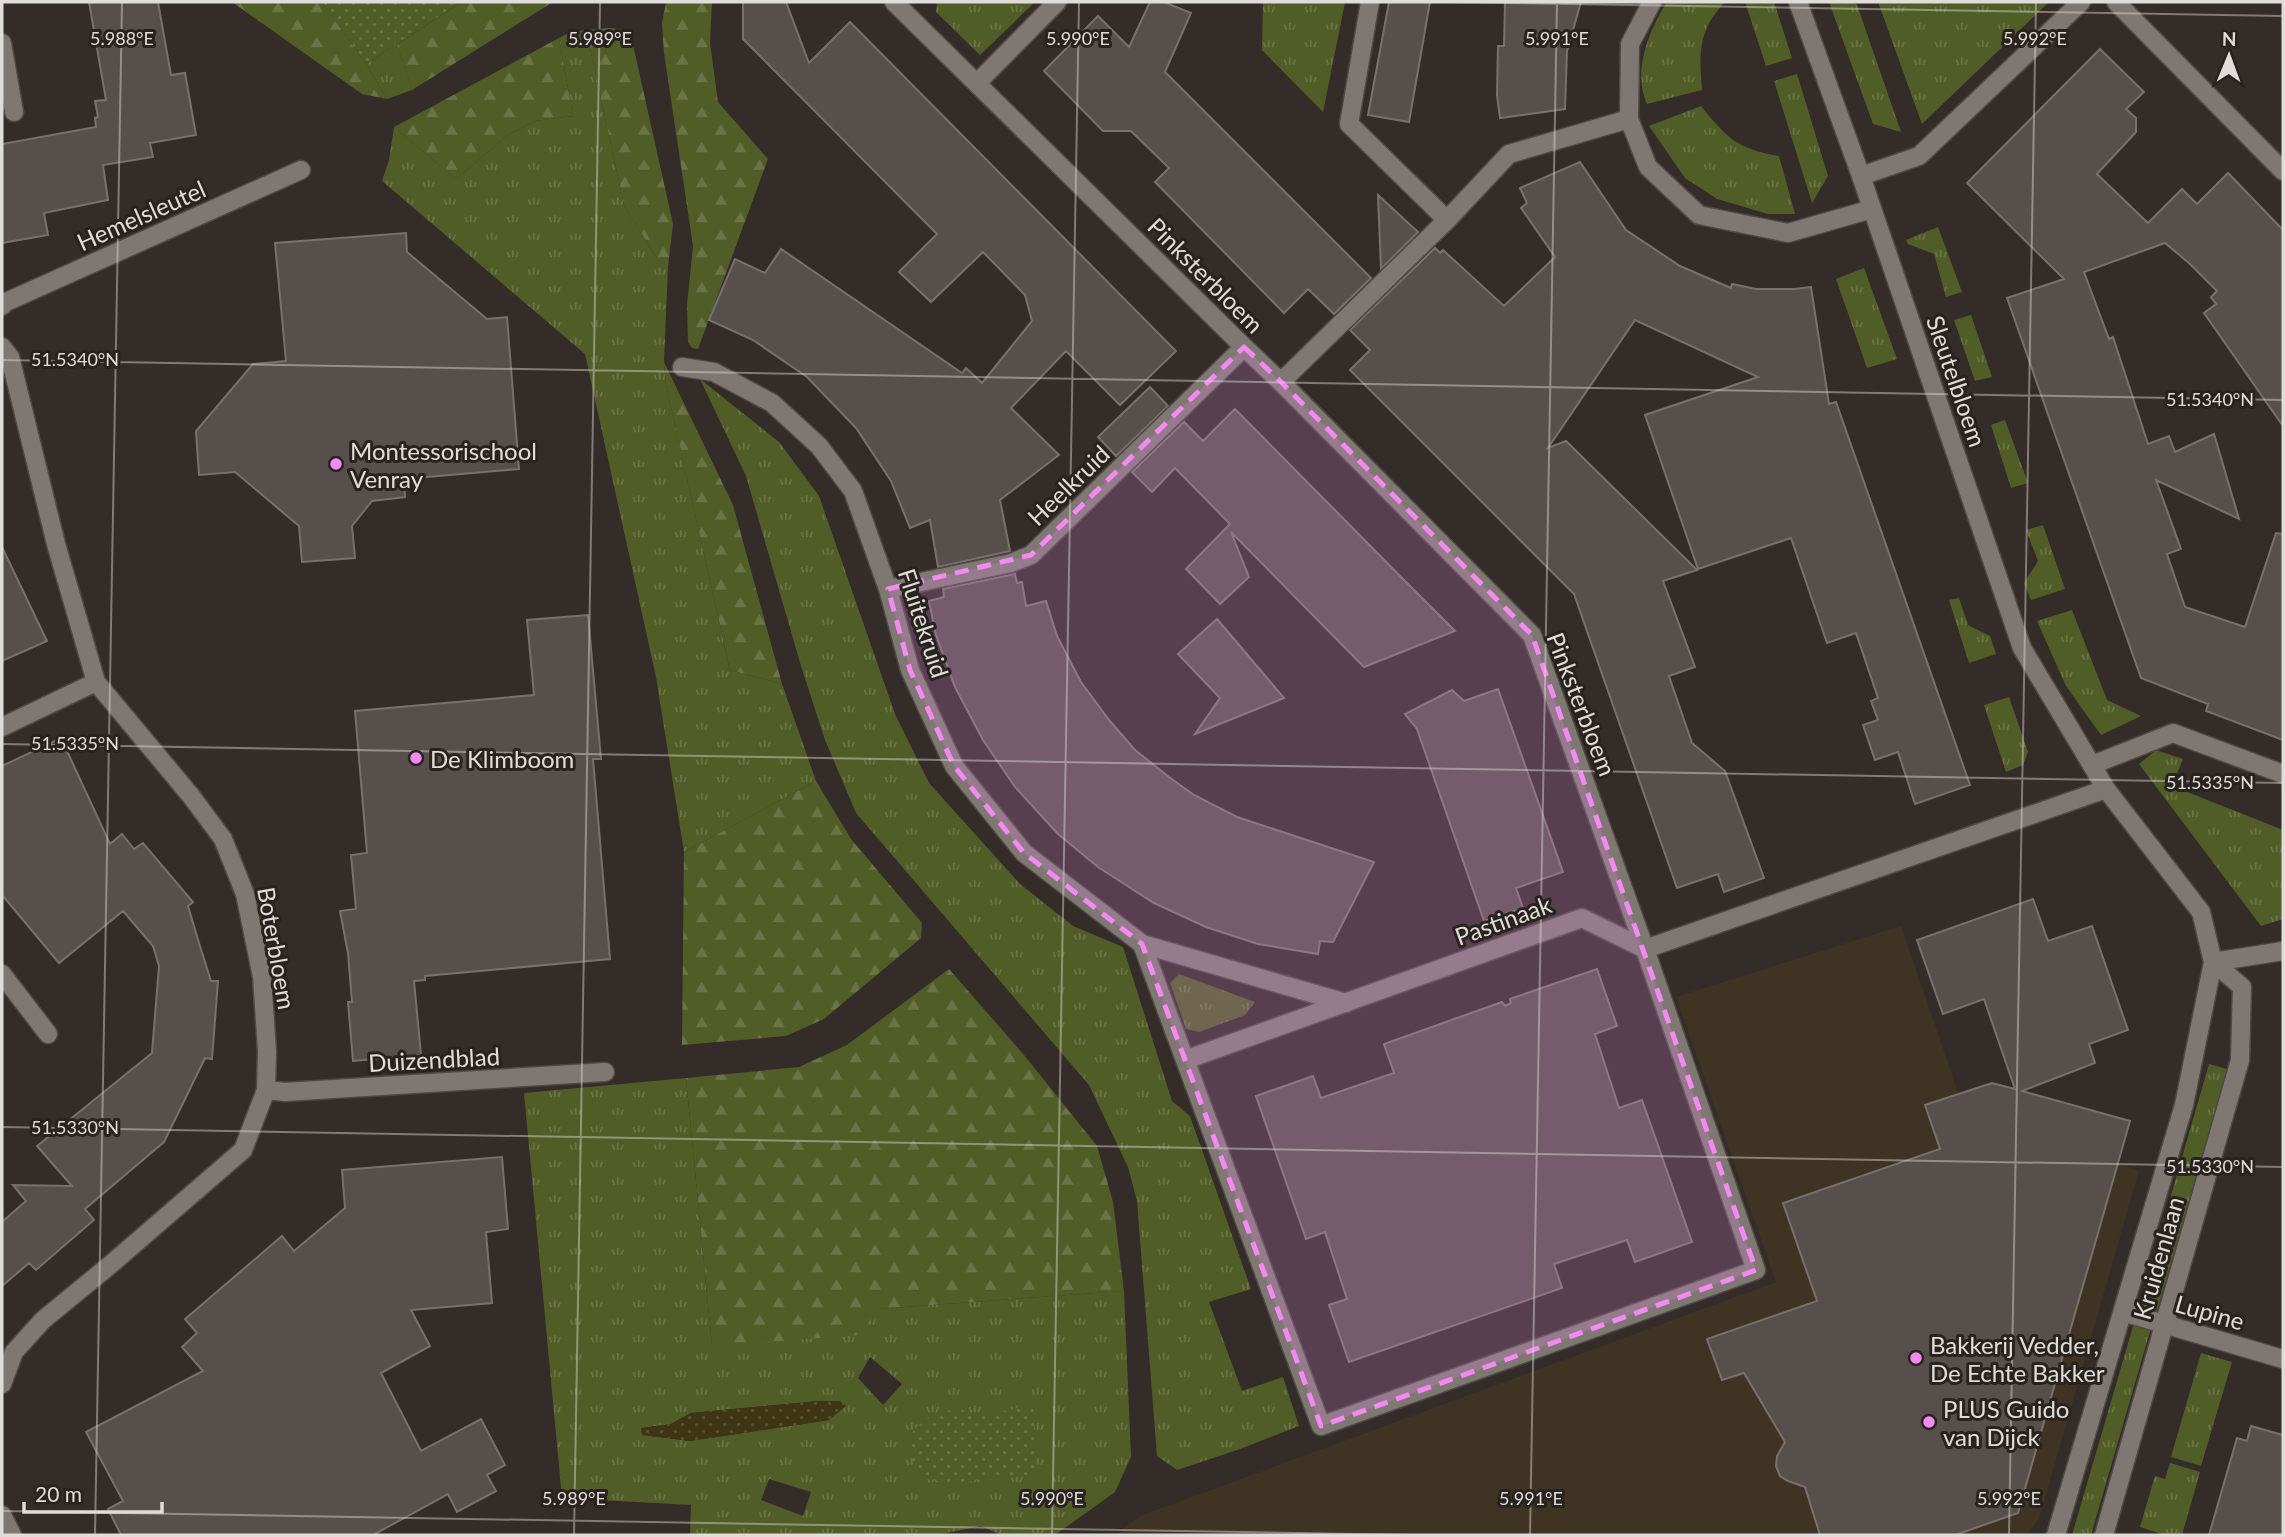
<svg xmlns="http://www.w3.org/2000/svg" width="2285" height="1537" font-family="Lato,sans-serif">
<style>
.commercial{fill:#3f3324}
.grass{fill:url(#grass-tufts);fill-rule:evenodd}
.forest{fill:url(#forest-firs)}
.sand{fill:url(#sand-dots)}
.park{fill:url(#park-dots)}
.building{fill:#574f4b;stroke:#78706c;stroke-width:2}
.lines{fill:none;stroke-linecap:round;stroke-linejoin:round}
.lane-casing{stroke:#4e4945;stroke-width:21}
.street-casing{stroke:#4e4945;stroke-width:21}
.secondary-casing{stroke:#4e4945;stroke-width:21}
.lane{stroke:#7f7772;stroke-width:18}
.street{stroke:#7f7772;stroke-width:18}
.secondary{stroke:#7f7772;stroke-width:18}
.marked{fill:#f28af2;fill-opacity:0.2;stroke:#f28af2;stroke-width:5;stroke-dasharray:14 9;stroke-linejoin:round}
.ticks{fill:none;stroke:#e0dcd9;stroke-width:2;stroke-opacity:0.45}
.poi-dot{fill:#f28af2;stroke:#29231f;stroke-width:2.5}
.labels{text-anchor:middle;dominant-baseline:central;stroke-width:6;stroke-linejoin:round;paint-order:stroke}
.street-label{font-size:24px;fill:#e0dcd9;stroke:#29231f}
.poi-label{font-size:24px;fill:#e0dcd9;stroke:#29231f;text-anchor:start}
.ticks-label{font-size:18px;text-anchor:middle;fill:#e0dcd9;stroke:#29231f;stroke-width:6;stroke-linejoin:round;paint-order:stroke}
</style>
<defs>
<pattern id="grass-tufts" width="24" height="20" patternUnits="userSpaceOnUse" patternTransform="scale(1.75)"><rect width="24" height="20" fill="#515d27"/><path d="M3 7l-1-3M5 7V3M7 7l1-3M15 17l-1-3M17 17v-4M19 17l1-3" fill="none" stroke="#6a7446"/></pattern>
<pattern id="forest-firs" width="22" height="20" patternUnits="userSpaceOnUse" patternTransform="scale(1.75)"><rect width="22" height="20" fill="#515d27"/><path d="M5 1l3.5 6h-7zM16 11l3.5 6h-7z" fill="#6a7446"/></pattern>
<pattern id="sand-dots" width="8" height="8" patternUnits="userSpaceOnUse" patternTransform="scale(1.75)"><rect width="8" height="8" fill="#3e3515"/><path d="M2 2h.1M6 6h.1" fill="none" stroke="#5a5236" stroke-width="1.8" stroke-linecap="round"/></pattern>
<pattern id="park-dots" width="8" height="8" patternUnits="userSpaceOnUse" patternTransform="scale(1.75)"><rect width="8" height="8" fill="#515d27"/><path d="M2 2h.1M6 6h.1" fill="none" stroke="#6a7446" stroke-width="1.8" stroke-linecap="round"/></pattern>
</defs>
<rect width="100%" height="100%" fill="#332c29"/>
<path class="commercial" d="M1901,926L1965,1112L2139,1171L2039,1519L2027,1535H1115L1140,1516L1776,1282L1676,997Z"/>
<path class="grass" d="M461,2L397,45L412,90L387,99L366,64Z
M937,2H1035L980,55L936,12Z
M1263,2H1345L1323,112L1262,50Z
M1667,2H1725C1698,30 1699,53 1702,90L1647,104C1632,72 1649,30 1667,2Z
M1745,2H1774L1792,58L1766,66Z
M1829,2H1856L1901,132L1873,124Z
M1878,2H2049L1922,124Z
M586,30L624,205L657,259L668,267L664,362L666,385L730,670L782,684L816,781L684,852L656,677L585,354L382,181L389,160L394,127L456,179L508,135L535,121L573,116L559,38L571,32Z
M1797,74L1828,176L1812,203L1774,81Z
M1701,106C1727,138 1737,149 1779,156L1795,214H1768L1717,199L1685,178L1649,126Z
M1938,227L1962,292L1946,297L1934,254L1908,244L1906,240Z
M1864,268L1897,359L1867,368L1836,279Z
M1971,315L1992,377L1975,381L1954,320Z
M700,379L779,442L819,496L895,714L929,783L1020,884L1073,926L1123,947L1172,1101L1190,1116L1251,1289L1209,1302L1242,1391L1283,1377L1299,1426L1240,1449L1177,1470L1157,1456L1137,1201L1128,1167L1089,1085L856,813L825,740L801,666L746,476Z
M2005,420L2028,483L2011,488L1991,425Z
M2043,525L2065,589L2031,600L2024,583L2038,561L2026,530Z
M1959,598L1968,625L1990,636L1996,654L1969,663L1949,600Z
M2072,610L2107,700L2141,716L2101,735L2066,686L2037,621Z
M2009,697L2028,752L2023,765L2006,772L1984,705Z
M2156,750L2183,759L2172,786L2283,830V919L2261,926L2139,764Z
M1179,974L1255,1002L1245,1015L1199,1032L1186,1029L1170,983Z
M2209,1064L2227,1069L2155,1318L2137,1313Z
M686,1078L712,1346L877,1309L1124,1291L1131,1457L1115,1492L1055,1535H1002L981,1526L936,1535H690L691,1505L562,1498L524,1093ZM870,1357L902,1384L883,1405L858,1378ZM818,1401H840L829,1420L690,1441L642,1435V1428L671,1424L691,1413ZM769,1479L811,1492L803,1516L761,1500Z
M2134,1323L2151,1328L2091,1535H2072Z
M2201,1353L2232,1362L2201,1466L2171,1457Z
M2170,1463L2200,1472L2182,1535H2165L2140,1527L2155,1476L2165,1479Z"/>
<path class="forest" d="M232,2H322L366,64L387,99L362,94Z
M461,2H553L412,90L397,45Z
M666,2H712L710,43L718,102L768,159L698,349L692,348L688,342L687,305L693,246L664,53L662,23Z
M612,28L630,31L673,224L668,267L657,259L624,205L586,30Z
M559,38L573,116L535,121L508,135L456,179L394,127Z
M664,362L733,505L782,684L730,670L666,385Z
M816,781L851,839L922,923L921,938L824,1019L786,1036L682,1045L684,852Z
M949,969L1024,1055L1097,1146L1113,1202L1124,1291L877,1309L860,1335L712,1346L686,1078L799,1067L847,1045Z"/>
<path class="sand" d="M818,1401H840L846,1406L829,1420L804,1424L690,1441L642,1435L641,1428L671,1424L691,1413Z"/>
<path class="park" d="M322,2H461L366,64Z
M1033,1404L1036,1475L948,1483L921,1478L910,1454L914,1429L931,1416L958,1408L980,1417Z"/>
<path class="building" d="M89,2H158L171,75L185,73L196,135L150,143L153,157L103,165L108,200L44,213L48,235L2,243V144L96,127L95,118L98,117L95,101L106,100Z
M743,2H786L809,63L850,22L1176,351L1120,405L1066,351L1011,408L1059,455L1000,500L1010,551L938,567L930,520L910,528L891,481L856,428L807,377L753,340L709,320L735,259L765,273L781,249L962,373L966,368L982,383L1032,321L1025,295L983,252L931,302L899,272L937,234L743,39Z
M1150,2H1164L1191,13L1165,72L1371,278L1334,314L1308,289L1284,313L1155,182L1169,168L1131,131H1103L1044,71L1098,16L1129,47Z
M1389,2H1430L1409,122L1368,115Z
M1505,2H1581L1567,51L1565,109L1500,118L1497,95L1498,46H1504Z
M2100,49L2144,92L2126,109L2136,118V132L2097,174L2148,223L2182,189L2197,204L2228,173L2283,230V426L2204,313L2216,304L2211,297L2217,291L2190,264L2165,243L2084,272L2109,339L2113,337L2148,444L2169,436L2175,452L2214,434L2239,519L2156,480L2181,549L2167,554L2185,607L2245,627L2276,533L2283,534V740L2206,711L2208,704L2141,678L2007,298L2064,279L1967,183Z
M1580,162L1626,230L1680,266L1731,288L1732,284L1756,289H1794L1811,287L1829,404L1836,402L1970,785L1915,804L1898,752L1875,760L1863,725L1878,720L1871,701L1878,698L1856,633L1827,643L1791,538L1698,569L1645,415L1758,377L1635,320L1548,448L1566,441L1697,570L1663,581L1695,667L1669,676L1692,743L1725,771L1764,878L1724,892L1718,874L1677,888L1574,594L1350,370L1370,350L1350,330L1435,248L1440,253L1443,250L1504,306L1555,257L1521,208L1527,203L1520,188Z
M1378,195L1418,232L1381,269Z
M406,233L407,252L487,319L507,317L519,469L404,479L405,497L372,501L352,526L355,558L302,562L299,526L235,472L199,475L196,431L253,364L286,361L275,243Z
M1150,387L1168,406L1116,456L1098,437Z
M1235,409L1400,576L1455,631L1364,667L1231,532L1249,577L1220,604L1186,569L1230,524L1175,468L1152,492L1132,472L1184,422L1203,441Z
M2,547L47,641L2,661Z
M1015,574L1017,583L1022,582L1026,606L1046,601L1057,636L1081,682L1109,720L1135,750L1169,777L1194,795L1237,817L1374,862L1333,942L1320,941L1318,954L1258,944L1206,927L1154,903L1098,867L1058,834L1015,787L983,740L955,687L936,635L929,601L944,597L943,589Z
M588,615L601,759H593L610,959L425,976V980L414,981L421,1055L353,1061L348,1002H352L348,953L340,911L356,909L351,855L367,853L355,711L534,695L527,620Z
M1217,619L1284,698L1195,734L1220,698L1178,654Z
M1498,689L1563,872L1516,888L1523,908L1484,921L1417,729L1405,714L1452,690L1464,701Z
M61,738L110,844L122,834L134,849L143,843L193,902L188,906L199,943L211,981H218L212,1059L205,1058L164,1142L85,1209L94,1220L36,1270L29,1263L2,1286V1222L26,1201L13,1185L72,1186L37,1146L152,1053L159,966L153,946L123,911L59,963L2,895V766Z
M2033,899L2048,941L2092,926L2128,1030L2089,1044L2095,1063L2022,1091L2130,1121L2018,1513L1955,1535H1820L1805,1487L1788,1481L1780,1476L1776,1466L1777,1456L1785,1442L1744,1373L1722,1380L1707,1339L1817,1301L1783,1203L1940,1149L1925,1105L1992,1083L2015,1089L1984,999L1943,1014L1917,940Z
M1597,969L1617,1026L1595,1034L1619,1108L1642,1100L1692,1242L1635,1262L1627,1240L1554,1264L1562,1288L1349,1362L1329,1305L1347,1299L1325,1232L1306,1239L1256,1096L1313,1076L1321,1098L1394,1073L1384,1044L1502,1002L1505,1006L1511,1003L1510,999Z
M502,1157L508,1229L486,1232L492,1303L411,1310L430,1346L381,1373L421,1451L481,1419L505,1465L487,1475L496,1491L457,1512L448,1494L373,1535H121L108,1509L123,1501L86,1432L203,1371L182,1347L197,1333L185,1319L282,1236L294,1251L345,1208L342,1170Z
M2251,1426L2283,1435V1535H2209L2237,1438L2247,1441Z"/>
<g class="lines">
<defs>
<path id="lane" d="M2092,765L2173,733L2283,774"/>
<path id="street" d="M894,2L1244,347L1281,382L1532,635L1645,949L2106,789
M1370,2L1349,124L1447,220
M1652,2L1630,44L1629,119L1648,167L1699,215L1788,233L1872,209
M2116,2L2283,171
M2,43L14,112
M977,83L1057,2
M1861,176L1919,156L2081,2
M2,306L6,302L301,170
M2,347L10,357L56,544L96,682L191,796L223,839L245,894L262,977L267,1051L266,1090L243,1150L110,1265L43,1320L14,1352L2,1384
M682,367L714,372L772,403L819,446L853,491L888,589L910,670L954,766L1024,853L1142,944L1346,1003
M1281,382L1447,220L1509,154L1629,119
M888,589L1011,563L1031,555L1244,347
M2,727L96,682
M1582,918L1645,949L1756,1270L1321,1426L1185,1060Z
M1142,944L1185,1060
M2,974L48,1034
M266,1090L285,1092L605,1072
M2123,1312L2283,1359
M2,1515L12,1535"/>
<path id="secondary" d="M1798,2L1861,176L2022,648L2106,789L2201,912L2213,962L2184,1105L2056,1535
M2213,962L2283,951
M2104,1535L2240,1060L2242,987L2213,962"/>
</defs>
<use href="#lane" class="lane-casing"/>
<use href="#street" class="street-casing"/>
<use href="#secondary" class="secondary-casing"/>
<use href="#lane" class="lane"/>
<use href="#street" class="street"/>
<use href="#secondary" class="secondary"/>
</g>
<path class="marked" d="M1244,347L1281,382L1532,635L1756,1270L1321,1426L1142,944L1024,853L954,766L910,670L888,589L1031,555Z"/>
<path class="ticks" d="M1449,2L2283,16M2,360L2283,400M2,744L2283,783M2,1127L2283,1167M2,1511L1413,1535M95,1535L122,2M574,1535L600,2M1052,1535L1079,2M1530,1535L1557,2M2009,1535L2036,2"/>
<g class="poi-dot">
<circle cx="336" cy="464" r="7"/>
<circle cx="416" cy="758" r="7"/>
<circle cx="1916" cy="1358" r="7"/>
<circle cx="1929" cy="1422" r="7"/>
</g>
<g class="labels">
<g class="street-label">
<text transform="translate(141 215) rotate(-24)">Hemelsleutel</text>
<text transform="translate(1206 275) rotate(45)">Pinksterbloem</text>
<text transform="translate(1957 381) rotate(71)">Sleutelbloem</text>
<text transform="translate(1068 485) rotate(-44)">Heelkruid</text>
<text transform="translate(924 623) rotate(72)">Fluitekruid</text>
<text transform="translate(1582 704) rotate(69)">Pinksterbloem</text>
<text transform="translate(1503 920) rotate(-20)">Pastinaak</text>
<text transform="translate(277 948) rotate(80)">Boterbloem</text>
<text transform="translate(434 1059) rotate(-3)">Duizendblad</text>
<text transform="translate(2158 1258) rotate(-74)">Kruidenlaan</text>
<text transform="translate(2210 1312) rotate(16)">Lupine</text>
</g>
<g class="poi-label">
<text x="350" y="450">Montessorischool<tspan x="350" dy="28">Venray</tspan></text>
<text x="430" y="758">De Klimboom</text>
<text x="1930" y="1344">Bakkerij Vedder,<tspan x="1930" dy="28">De Echte Bakker</tspan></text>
<text x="1943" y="1408">PLUS Guido<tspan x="1943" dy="28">van Dijck</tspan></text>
</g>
</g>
<g class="ticks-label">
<text x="122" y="45">5.988°E</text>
<text x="600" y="45">5.989°E</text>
<text x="1078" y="45">5.990°E</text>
<text x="1557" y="45">5.991°E</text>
<text x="2035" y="45">5.992°E</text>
<text x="75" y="366">51.5340°N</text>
<text x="2210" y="406">51.5340°N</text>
<text x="75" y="750">51.5335°N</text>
<text x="2210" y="789">51.5335°N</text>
<text x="75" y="1134">51.5330°N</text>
<text x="2210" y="1173">51.5330°N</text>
<text x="574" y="1505">5.989°E</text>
<text x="1052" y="1505">5.990°E</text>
<text x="1531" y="1505">5.991°E</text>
<text x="2009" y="1505">5.992°E</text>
</g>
<rect width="2285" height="1537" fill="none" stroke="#e0dcd9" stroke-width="7"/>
<g transform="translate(2229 56) rotate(1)" stroke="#29231f" stroke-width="5" paint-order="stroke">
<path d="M0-5L12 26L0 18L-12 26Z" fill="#e0dcd9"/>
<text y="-10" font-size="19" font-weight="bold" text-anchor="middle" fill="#e0dcd9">N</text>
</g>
<path d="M24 1502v10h138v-10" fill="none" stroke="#e0dcd9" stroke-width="3.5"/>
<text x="35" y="1502" font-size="21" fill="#e0dcd9" stroke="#29231f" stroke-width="5" paint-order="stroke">20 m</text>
</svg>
